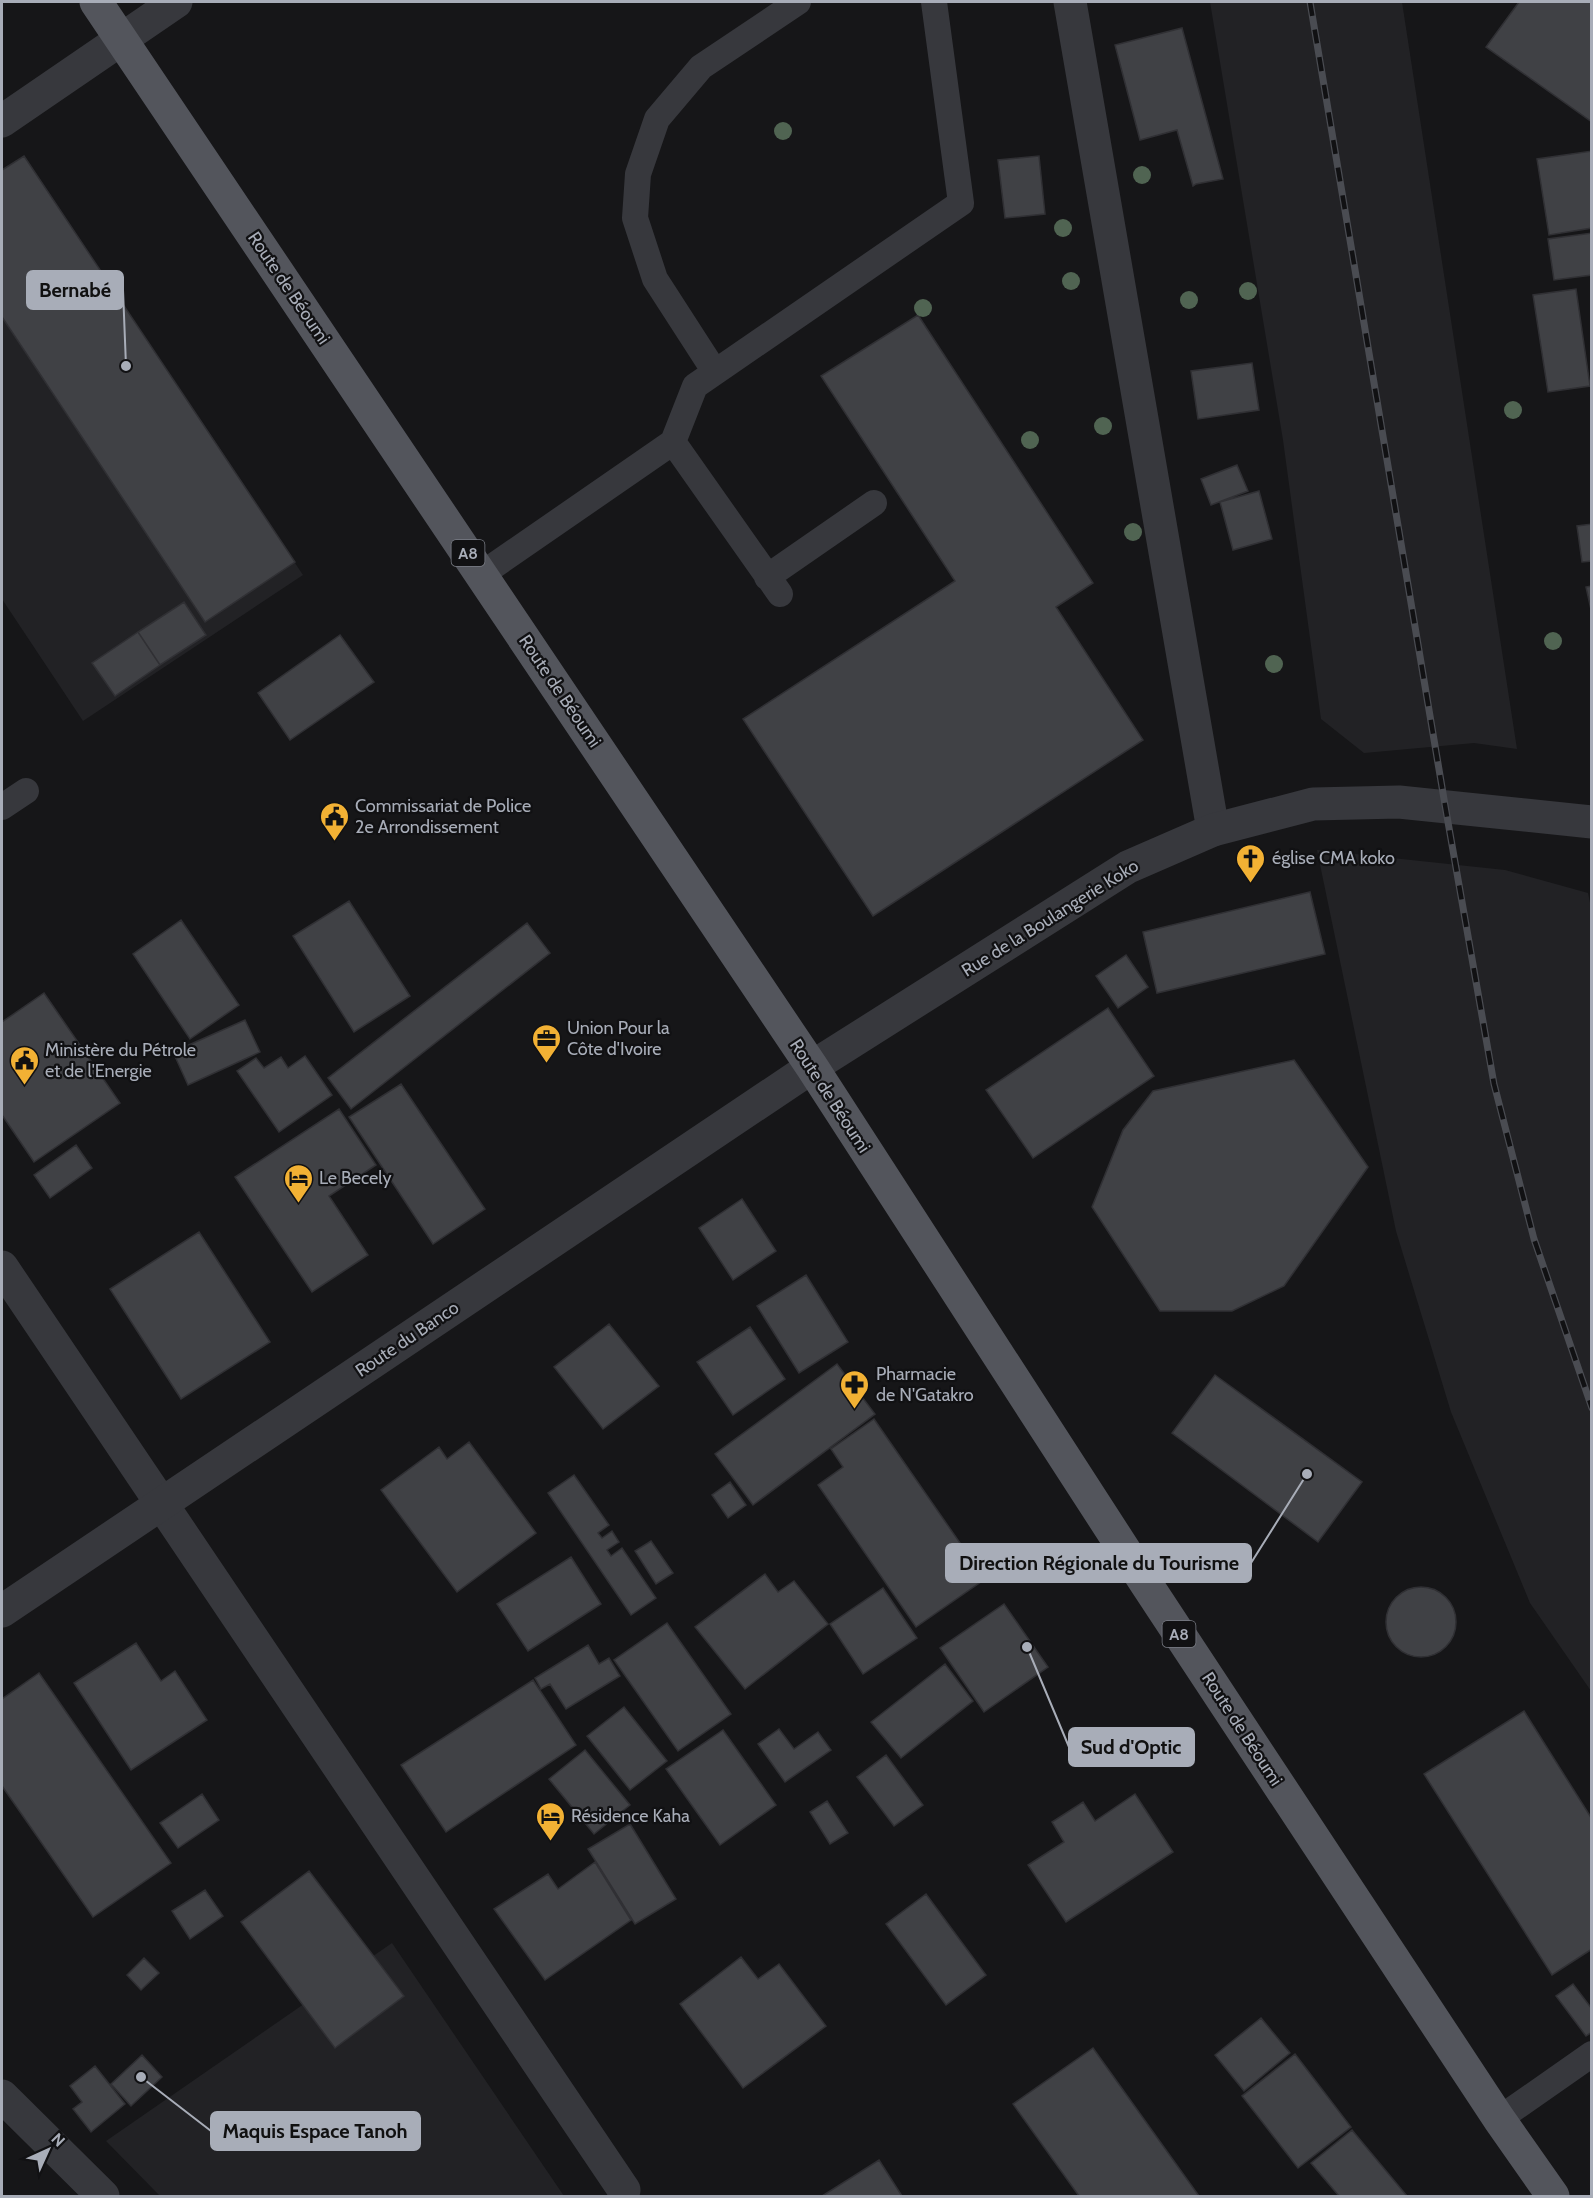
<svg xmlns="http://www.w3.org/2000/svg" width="1593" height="2198" font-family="Cabin,sans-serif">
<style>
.built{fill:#222225}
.building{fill:#404145;stroke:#303034;stroke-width:1.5}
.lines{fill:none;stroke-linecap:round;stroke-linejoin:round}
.service{stroke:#37383d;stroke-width:26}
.minor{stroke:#37383d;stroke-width:33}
.tertiary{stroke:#37383d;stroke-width:33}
.primary{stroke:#53555c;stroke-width:33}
.rail-casing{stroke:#4a4c52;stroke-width:7}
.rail{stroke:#111113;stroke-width:4.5;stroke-dasharray:14;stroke-linecap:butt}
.tree{fill:#506452}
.labels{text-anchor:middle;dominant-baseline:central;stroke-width:4.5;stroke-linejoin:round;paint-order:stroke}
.shield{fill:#111113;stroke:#7b7e86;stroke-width:1.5}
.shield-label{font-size:16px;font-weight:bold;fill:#a8adb8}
.street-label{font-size:18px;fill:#a8adb8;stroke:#111113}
.poi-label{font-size:18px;fill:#a8adb8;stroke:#111113;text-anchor:start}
.leader{fill:none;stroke:#a8adb8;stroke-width:2}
.callout-dot{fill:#a8adb8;stroke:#111113;stroke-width:2}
.callout{fill:#a8adb8;stroke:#a8adb8;stroke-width:2}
.callout-label{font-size:20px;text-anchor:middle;font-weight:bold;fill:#111}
</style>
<rect width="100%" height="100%" fill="#161618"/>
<path class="built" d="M1210,2H1402L1517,749L1474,743L1364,753L1321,719L1283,440Z
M24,156L303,575L83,721L2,599V170Z
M1317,850L1505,870L1588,893L1592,912L1591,1691L1530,1603L1451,1412L1396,1231Z
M392,1943L564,2196H160L106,2141Z"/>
<path class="building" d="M1519,2H1592V122L1486,47Z
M1182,28L1223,179L1196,184L1193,186L1177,130L1140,140L1115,45Z
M1592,151V228L1549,235L1537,159Z
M24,156L295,562L205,622L2,317V170Z
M1039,156L1045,214L1005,218L998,160Z
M1592,233V275L1554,280L1548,239Z
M1576,289L1590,386L1548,392L1533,295Z
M918,315L1093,583L1056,607L1143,740L873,916L743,719L955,581L821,376Z
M1252,363L1259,410L1198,419L1191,371Z
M1237,465L1248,491L1211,505L1201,479Z
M1259,491L1272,539L1233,550L1220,502Z
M1592,524V561L1582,562L1577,526Z
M1592,586V614L1586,587Z
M184,602L206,635L160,665L138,632Z
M138,632L160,665L115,696L92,663Z
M340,635L374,682L290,740L258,693Z
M1310,892L1325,954L1157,993L1143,932Z
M349,901L410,996L354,1032L293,936Z
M181,920L239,1005L190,1039L133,954Z
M527,923L550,953L351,1109L328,1078Z
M1126,955L1148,987L1118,1008L1096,976Z
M44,993L120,1103L34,1162L2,1115V1022Z
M1108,1008L1154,1076L1033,1158L986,1090Z
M245,1020L260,1052L188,1085L173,1052Z
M305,1056L332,1095L279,1132L237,1071L256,1058L264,1068L281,1057L288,1068Z
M1294,1060L1368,1167L1284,1286L1232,1311H1160L1092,1207L1123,1130L1153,1091Z
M401,1084L485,1209L433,1244L349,1117Z
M339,1109L376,1165L329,1196L368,1255L312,1292L235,1177Z
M76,1145L92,1168L50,1198L34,1175Z
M742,1199L776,1251L733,1280L699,1228Z
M199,1232L270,1342L181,1399L110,1289Z
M806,1275L848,1342L799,1373L757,1306Z
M609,1324L659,1386L603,1429L554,1367Z
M750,1327L785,1379L733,1415L697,1362Z
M837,1364L875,1414L753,1505L715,1454Z
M1215,1375L1362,1482L1318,1542L1172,1433Z
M874,1419L985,1579L916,1627L818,1485L843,1467L831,1449Z
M469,1442L536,1533L457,1592L381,1490L439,1447L447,1459Z
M574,1475L609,1525L598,1533L602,1538L612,1531L619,1542L607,1550L611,1556L622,1548L656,1598L631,1615L548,1493Z
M730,1482L746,1505L728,1518L712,1495Z
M651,1541L673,1573L656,1584L635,1551Z
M571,1557L601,1604L528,1651L497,1604Z
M765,1574L778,1592L794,1581L828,1624L745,1689L695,1627Z
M1386 1622a35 35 0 1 1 70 0a35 35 0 1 1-70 0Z
M883,1588L917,1638L863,1674L830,1624Z
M1004,1604L1048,1667L984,1712L940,1648Z
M667,1623L731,1714L678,1751L614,1660Z
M136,1643L161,1681L175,1671L207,1720L131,1770L74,1683Z
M588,1645L599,1664L609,1658L620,1676L566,1709L550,1684L541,1689L535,1678Z
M945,1664L973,1701L901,1758L871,1722Z
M39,1673L171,1863L93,1917L2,1786V1699Z
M533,1680L576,1745L446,1832L401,1765Z
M624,1707L667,1761L630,1790L587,1736Z
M1524,1711L1592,1819V1949L1552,1975L1424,1774Z
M779,1729L794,1749L818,1732L831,1750L785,1782L758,1744Z
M723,1730L776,1805L720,1845L666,1769Z
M585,1750L630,1805L594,1834L549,1779Z
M886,1755L923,1805L894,1826L857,1777Z
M202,1794L219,1820L178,1848L160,1823Z
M1135,1794L1173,1852L1066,1922L1028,1865L1064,1842L1052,1822L1083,1802L1095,1821Z
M827,1801L848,1833L830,1844L810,1812Z
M630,1824L676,1899L635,1924L588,1849Z
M595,1862L631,1920L545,1980L494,1909L548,1874L558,1889Z
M309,1871L404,1996L335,2048L241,1922Z
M205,1890L223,1916L190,1939L172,1911Z
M926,1894L986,1975L946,2005L886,1924Z
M741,1957L758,1979L779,1964L826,2026L743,2088L680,2004Z
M144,1958L159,1973L141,1990L127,1975Z
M1573,1984L1592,2009V2032L1586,2036L1556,1996Z
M1261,2018L1290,2053L1244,2091L1215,2055Z
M1093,2048L1199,2196H1079L1013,2104Z
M1295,2054L1351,2127L1298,2168L1242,2096Z
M142,2055L162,2077L131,2106L111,2084Z
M95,2066L125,2104L91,2132L73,2109L82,2102L70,2086Z
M1352,2130L1407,2196H1339L1311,2163Z
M879,2160L902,2196H822Z"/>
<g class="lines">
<path class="service" d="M715,372L655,279L635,218L638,174L657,119L701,67L798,2
M673,442L780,594
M482,574L673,442L695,386L961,203L934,2
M767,577L874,503
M2,807L26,791
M1499,2119L1592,2054"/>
<path class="minor" d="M1070,2L1213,830
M2,121L176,2
M2,1267L624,2190
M2,2096L103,2196"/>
<path class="tertiary" d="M2,1611L812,1067L1128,867L1213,830L1313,804L1399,802L1592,822"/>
<path class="primary" d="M96,2L812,1067L1145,1582L1499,2119L1553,2196"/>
<defs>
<path id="rail" d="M1310,2L1445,805L1494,1084L1534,1239L1592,1408"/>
</defs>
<use href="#rail" class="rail-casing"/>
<use href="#rail" class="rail"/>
</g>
<g class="tree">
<circle cx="783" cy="131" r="9"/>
<circle cx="1142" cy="175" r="9"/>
<circle cx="1063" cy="228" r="9"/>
<circle cx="1071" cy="281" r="9"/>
<circle cx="1248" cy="291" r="9"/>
<circle cx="1189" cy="300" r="9"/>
<circle cx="923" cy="308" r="9"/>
<circle cx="1513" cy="410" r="9"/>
<circle cx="1103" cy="426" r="9"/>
<circle cx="1030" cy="440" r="9"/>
<circle cx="1133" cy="532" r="9"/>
<circle cx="1553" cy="641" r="9"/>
<circle cx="1274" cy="664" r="9"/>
</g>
<defs>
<symbol id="civic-pin" viewBox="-11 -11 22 30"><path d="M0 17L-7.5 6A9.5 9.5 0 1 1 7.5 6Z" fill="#f2b134" stroke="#111113"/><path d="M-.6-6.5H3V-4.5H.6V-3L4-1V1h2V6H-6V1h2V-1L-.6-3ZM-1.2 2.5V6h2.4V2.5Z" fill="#111"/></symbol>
<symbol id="church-pin" viewBox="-11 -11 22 30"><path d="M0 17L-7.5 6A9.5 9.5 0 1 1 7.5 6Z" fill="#f2b134" stroke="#111113"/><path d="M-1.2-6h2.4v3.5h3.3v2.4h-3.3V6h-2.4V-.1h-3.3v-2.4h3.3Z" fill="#111"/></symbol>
<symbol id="office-pin" viewBox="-11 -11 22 30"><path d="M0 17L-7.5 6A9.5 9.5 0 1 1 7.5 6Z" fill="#f2b134" stroke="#111113"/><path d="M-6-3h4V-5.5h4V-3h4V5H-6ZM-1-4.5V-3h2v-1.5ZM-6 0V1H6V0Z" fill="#111"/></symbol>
<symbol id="hotel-pin" viewBox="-11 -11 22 30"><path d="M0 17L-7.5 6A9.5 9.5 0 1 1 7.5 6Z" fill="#f2b134" stroke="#111113"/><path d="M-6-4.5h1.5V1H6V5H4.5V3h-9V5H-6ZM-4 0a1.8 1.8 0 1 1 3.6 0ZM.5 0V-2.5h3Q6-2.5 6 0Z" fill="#111"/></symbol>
<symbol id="pharmacy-pin" viewBox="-11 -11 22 30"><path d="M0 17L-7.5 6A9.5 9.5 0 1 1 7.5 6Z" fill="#f2b134" stroke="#111113"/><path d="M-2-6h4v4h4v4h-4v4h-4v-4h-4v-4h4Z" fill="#111"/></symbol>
</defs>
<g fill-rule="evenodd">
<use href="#civic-pin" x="318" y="800" width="33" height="45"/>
<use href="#church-pin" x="1234" y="842" width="33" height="45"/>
<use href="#office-pin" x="530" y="1022" width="33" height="45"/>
<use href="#civic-pin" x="8" y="1044" width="33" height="45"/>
<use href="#hotel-pin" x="282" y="1162" width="33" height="45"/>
<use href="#pharmacy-pin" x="838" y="1368" width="33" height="45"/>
<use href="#hotel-pin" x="534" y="1800" width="33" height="45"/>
</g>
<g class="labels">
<g class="shield">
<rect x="451.5" y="540" width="33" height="26" rx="4.5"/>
<rect x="1162.5" y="1621" width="33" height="26" rx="4.5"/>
</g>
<g class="shield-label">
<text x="468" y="553">A8</text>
<text x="1179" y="1634">A8</text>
</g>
<g class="street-label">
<text transform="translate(289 288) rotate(56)">Route de Béoumi</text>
<text transform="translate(560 691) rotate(56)">Route de Béoumi</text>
<text transform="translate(1050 918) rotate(-32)">Rue de la Boulangerie Koko</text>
<text transform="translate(830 1096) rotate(57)">Route de Béoumi</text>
<text transform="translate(407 1339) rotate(-34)">Route du Banco</text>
<text transform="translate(1242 1729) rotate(57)">Route de Béoumi</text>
</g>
<g class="poi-label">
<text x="355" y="806">Commissariat de Police<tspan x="355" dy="21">2e Arrondissement</tspan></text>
<text x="1272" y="858">église CMA koko</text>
<text x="567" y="1028">Union Pour la<tspan x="567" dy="21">Côte d'Ivoire</tspan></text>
<text x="45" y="1050">Ministère du Pétrole<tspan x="45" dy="21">et de l'Energie</tspan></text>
<text x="319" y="1178">Le Becely</text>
<text x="876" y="1374">Pharmacie<tspan x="876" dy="21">de N'Gatakro</tspan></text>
<text x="571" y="1816">Résidence Kaha</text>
</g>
</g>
<path class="leader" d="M126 366L123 290M1307 1474L1251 1563M1027 1647L1069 1747M141 2077L211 2131"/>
<g class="callout-dot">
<circle cx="126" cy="366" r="6"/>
<circle cx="1307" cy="1474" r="6"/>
<circle cx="1027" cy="1647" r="6"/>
<circle cx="141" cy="2077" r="6"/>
</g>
<g class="callout">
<rect x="27" y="271" width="96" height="38" rx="6"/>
<rect x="946" y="1544" width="305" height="38" rx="6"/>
<rect x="1069" y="1728" width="125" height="38" rx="6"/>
<rect x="211" y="2112" width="209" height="38" rx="6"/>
</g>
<g class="callout-label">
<text x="75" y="297">Bernabé</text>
<text x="1099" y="1570">Direction Régionale du Tourisme</text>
<text x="1131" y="1754">Sud d'Optic</text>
<text x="315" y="2138">Maquis Espace Tanoh</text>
</g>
<rect width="1593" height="2198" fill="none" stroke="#a8adb8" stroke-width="6"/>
<g transform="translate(48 2150) rotate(45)" stroke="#111113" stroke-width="4.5" paint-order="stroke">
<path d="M0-4.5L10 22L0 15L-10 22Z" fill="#a8adb8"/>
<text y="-9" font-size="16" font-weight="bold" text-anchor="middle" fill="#a8adb8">N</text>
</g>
</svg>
